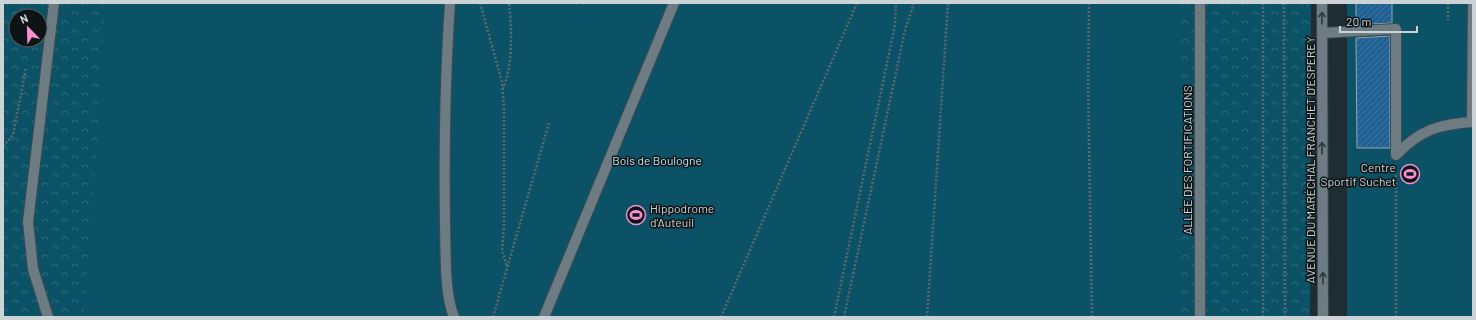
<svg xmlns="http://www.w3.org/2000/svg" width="1476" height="320" font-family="Barlow,sans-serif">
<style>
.park{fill:url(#park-crowns);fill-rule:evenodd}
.pitch{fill:#0b5266}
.building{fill:url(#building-hatch);stroke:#99a5af}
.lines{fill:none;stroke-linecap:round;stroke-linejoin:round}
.minor-casing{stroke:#3f4a4f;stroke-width:12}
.path{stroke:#5e696e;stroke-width:2.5;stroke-dasharray:2 2;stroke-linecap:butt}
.minor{stroke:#6d7c82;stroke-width:10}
.oneway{stroke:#2f383c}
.labels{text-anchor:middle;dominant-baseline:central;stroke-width:3;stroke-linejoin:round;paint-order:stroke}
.park-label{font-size:12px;fill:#bbeafb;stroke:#0e1416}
.street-label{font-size:12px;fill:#cbd3d6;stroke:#0e1416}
.poi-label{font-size:12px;fill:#cbd3d6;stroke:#0e1416;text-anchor:end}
</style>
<defs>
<pattern id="park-crowns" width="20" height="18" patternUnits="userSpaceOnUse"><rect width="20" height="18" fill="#0b5266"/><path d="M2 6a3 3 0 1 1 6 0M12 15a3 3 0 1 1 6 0" fill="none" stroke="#2d6a7b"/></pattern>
<pattern id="building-hatch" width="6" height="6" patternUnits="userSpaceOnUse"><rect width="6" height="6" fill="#206194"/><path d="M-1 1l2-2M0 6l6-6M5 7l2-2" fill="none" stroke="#3f77a2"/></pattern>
</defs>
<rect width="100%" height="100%" fill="#1f2d32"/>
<path class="park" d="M3,3H1311L1310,317H3ZM16,16H40V40H16Z"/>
<path class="pitch" d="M105,3H1180L1179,317H85L84,314L99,123Z
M1347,3H1473V317H1347Z"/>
<path class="building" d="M1356,3H1392V23L1356,25Z
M1390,36V148H1357L1356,38Z"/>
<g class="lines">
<defs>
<path id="minor" d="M450,3C445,77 444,150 445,224C446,251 444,293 454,317
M1200,3V317
M1322,3L1323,317
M1322,33L1396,29V155C1420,130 1439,124 1473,122
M1472,122L1473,5
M48,317L33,269L28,222L54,3
M544,317L674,3"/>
</defs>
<use href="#minor" class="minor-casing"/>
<path class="path" d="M480,3L502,82L504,108V226L502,250L507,267
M1089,3L1088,84L1092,317
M1284,3L1285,317
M1448,3V20
M582,4L583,3
M503,89C513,64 512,30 509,3
M3,146L13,135L26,68
M493,317L549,123
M721,317L857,3
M834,317L895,25L896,3
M844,317L905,30L914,3
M927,317L948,3
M1263,317V3
M1396,317V174"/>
<use href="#minor" class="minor"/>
</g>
<defs><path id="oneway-shaft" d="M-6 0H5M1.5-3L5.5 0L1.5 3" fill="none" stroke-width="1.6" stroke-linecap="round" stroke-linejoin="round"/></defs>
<g class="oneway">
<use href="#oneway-shaft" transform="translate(1322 18) rotate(-90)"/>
<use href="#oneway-shaft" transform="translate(1322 148) rotate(-90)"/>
<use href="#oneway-shaft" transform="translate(1323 278) rotate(-90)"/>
</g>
<defs>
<symbol id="stadium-ring" viewBox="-11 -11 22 22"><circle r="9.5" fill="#0e1416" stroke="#f690cf" stroke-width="1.5"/><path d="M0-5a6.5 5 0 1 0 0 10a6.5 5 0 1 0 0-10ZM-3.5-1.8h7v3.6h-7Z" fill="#f690cf"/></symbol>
</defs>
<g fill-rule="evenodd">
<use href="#stadium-ring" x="1399" y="163" width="22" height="22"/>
<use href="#stadium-ring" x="625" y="204" width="22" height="22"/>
</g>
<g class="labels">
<g class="park-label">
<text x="657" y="160">Bois de Boulogne</text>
</g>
<g class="street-label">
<text transform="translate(1187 160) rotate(-90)">ALLÉE DES FORTIFICATIONS</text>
<text transform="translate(1310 160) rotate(-90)">AVENUE DU MARÉCHAL FRANCHET D'ESPEREY</text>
</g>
<g class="poi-label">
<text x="1396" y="167">Centre<tspan x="1396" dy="14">Sportif Suchet</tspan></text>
<text x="650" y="208" text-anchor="start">Hippodrome<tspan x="650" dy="14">d'Auteuil</tspan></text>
</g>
</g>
<rect width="1476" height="320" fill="none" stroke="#cbd3d6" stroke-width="8"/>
<g transform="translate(28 28) rotate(337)"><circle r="19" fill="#0e1416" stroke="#5a6063"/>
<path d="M0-3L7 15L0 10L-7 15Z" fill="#f690cf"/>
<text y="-6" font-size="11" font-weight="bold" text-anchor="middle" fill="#cbd3d6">N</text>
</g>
<path d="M1340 26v6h77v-6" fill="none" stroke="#cbd3d6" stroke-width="2"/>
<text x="1346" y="26" font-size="12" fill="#cbd3d6" stroke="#0e1416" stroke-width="3" paint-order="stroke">20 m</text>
</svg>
